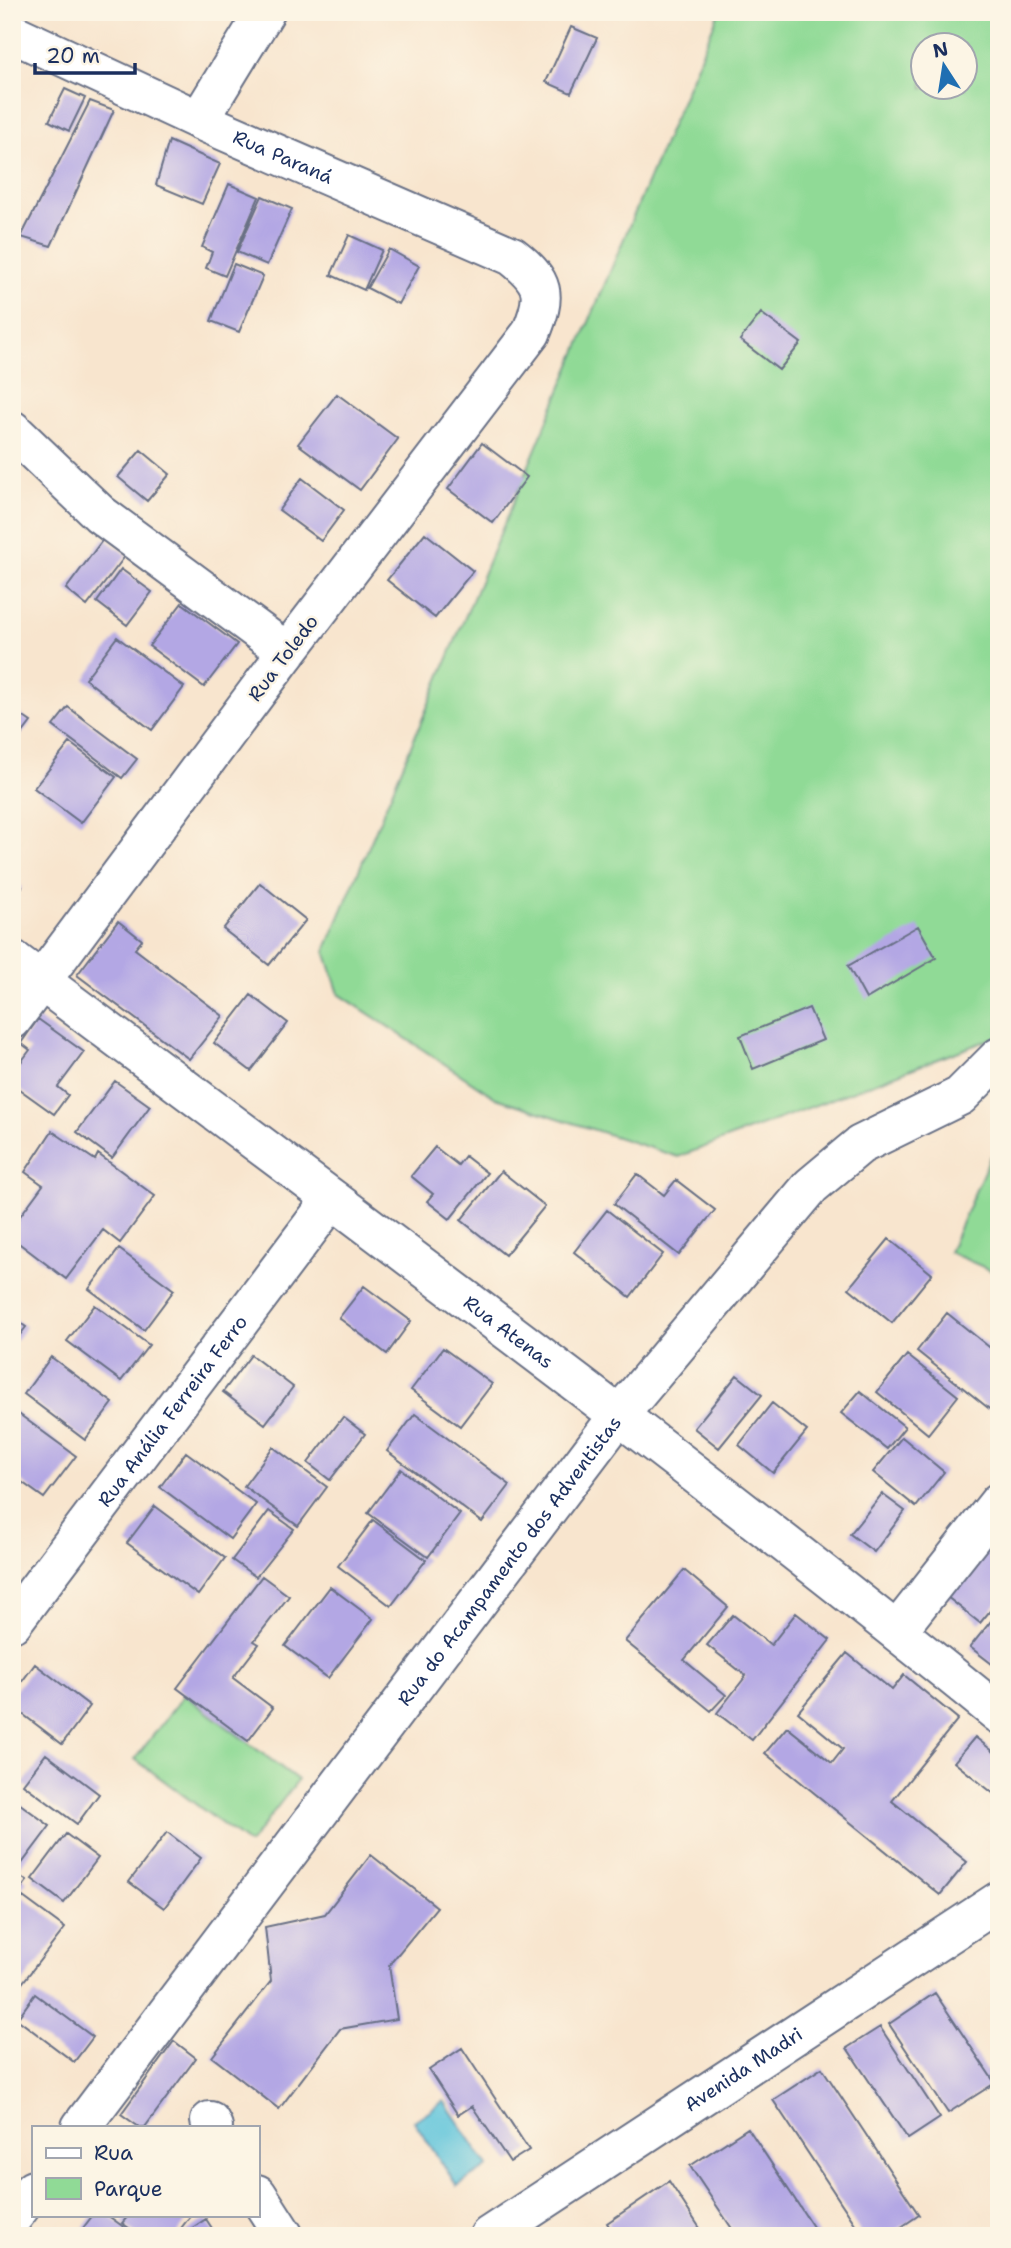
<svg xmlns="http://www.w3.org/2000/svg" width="1011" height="2248" font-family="'Shantell Sans',sans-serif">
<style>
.green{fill:#90da96;stroke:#56847a;stroke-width:2;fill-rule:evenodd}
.water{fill:#5ec4db;stroke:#3c7a9c;stroke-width:2}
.building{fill:#b3a7e4}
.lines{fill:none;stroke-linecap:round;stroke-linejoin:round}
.minor-casing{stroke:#686f85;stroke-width:42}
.minor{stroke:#fff;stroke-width:38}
.labels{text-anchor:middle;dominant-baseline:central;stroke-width:5;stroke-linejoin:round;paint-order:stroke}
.street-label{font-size:19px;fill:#1b2f5e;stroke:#fcf5e5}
</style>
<rect width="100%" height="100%" fill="#fcf5e5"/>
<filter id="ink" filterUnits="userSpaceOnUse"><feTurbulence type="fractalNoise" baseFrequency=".0143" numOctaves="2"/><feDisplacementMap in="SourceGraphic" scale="14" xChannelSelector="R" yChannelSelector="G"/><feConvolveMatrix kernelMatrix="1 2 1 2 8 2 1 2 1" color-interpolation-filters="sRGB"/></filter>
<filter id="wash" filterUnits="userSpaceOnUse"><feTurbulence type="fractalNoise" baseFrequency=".00686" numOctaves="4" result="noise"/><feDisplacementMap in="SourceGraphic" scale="28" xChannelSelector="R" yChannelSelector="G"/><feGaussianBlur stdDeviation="1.57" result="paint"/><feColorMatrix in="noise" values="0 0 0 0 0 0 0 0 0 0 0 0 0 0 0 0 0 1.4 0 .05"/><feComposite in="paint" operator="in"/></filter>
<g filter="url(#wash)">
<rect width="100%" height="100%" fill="#f8e5ce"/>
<path class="green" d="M719,12H999V1036L678,1157L496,1098L339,994L325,951ZM923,46H965V88H923Z
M990,1157L999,1161V1274L949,1252Z
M184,1695L298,1780L249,1844L135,1759Z"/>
<path class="water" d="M444,2101L488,2166L457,2186L414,2121Z"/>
<g id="blocks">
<path class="building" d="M571,27L597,38L571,93L546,82Z
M65,89L85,98L69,131L49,121Z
M90,101L114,110L51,246L21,237Z
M169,141L220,164L202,204L156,185Z
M229,184L259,197L225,276L206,268L212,252L202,247Z
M262,196L292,209L267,265L237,252Z
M349,235L382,250L364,290L331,275Z
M389,249L419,266L398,304L367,288Z
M234,264L263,276L239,332L211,321Z
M761,313L801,343L779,370L740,340Z
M337,394L398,439L360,490L298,444Z
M482,443L527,477L493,523L448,489Z
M141,450L170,474L147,501L118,477Z
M302,478L344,510L321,541L279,510Z
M425,533L473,571L435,618L387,580Z
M104,538L126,555L87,606L66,589Z
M121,569L152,592L127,625L97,602Z
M182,603L237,644L204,687L149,646Z
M117,637L184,687L152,730L85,679Z
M68,707L137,759L122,778L53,726Z
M12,709L31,722L12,747Z
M70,743L116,777L81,823L34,788Z
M12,879L22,887L12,900Z
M260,883L306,920L269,965L223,929Z
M118,921L142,940L135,949L223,1016L189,1059L77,975Z
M918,926L936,958L866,999L848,966Z
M251,995L288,1023L251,1071L214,1043Z
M809,1008L823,1040L753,1069L740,1036Z
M38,1019L84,1052L58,1087L68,1095L54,1114L12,1084V1074L30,1050L21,1043Z
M115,1081L150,1106L112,1158L77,1132Z
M52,1131L95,1160L98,1154L155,1196L120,1243L103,1230L66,1279L12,1238V1227L43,1185L25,1172Z
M435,1147L458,1165L465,1156L487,1173L450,1219L427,1201L433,1194L411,1176Z
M501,1171L545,1206L505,1255L461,1220Z
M637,1174L664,1195L676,1180L715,1210L679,1255L614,1204Z
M607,1210L663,1254L630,1297L574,1252Z
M889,1239L932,1274L892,1323L849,1288Z
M119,1249L174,1290L144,1330L89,1289Z
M364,1286L411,1321L387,1354L339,1318Z
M95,1305L149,1345L121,1381L67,1341Z
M947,1313L999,1355L997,1415L917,1351Z
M12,1317L26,1327L12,1345Z
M443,1348L492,1384L460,1426L411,1390Z
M251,1355L293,1387L265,1424L223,1392Z
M907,1355L958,1396L928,1434L877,1392Z
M51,1357L113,1403L85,1440L24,1394Z
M737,1375L762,1395L719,1448L694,1428Z
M860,1391L905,1427L887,1449L841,1413Z
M772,1403L807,1431L773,1473L739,1445Z
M12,1409L76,1456L44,1498L12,1475Z
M415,1414L510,1485L482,1522L387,1451Z
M343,1417L365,1434L330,1480L308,1463Z
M902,1437L944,1472L916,1507L873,1472Z
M273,1447L327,1487L298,1526L244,1486Z
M186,1452L256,1504L230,1539L160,1487Z
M401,1469L460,1514L428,1557L368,1513Z
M882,1494L905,1511L874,1552L850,1534Z
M155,1506L225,1558L198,1595L127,1543Z
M269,1511L294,1529L256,1577L232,1560Z
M373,1520L426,1560L391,1606L338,1566Z
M992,1538L999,1543V1600L980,1623L946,1596Z
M684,1570L728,1607L684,1660L726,1695L711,1711L625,1641Z
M262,1576L289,1596L254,1641L259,1644L233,1678L273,1708L248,1741L177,1688Z
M330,1587L373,1619L328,1678L285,1646Z
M999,1611V1663L996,1667L970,1647Z
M796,1613L830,1640L752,1740L717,1713L746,1676L707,1645L733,1615L771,1645Z
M847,1653L892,1690L904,1675L958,1719L892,1801L967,1862L940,1895L765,1753L787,1727L832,1763L843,1749L798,1712Z
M35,1664L90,1706L62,1744L12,1706V1695Z
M975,1737L999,1756V1798L954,1762Z
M46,1754L99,1794L77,1824L23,1784Z
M12,1798L50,1826L20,1866L12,1860Z
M167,1832L201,1858L164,1908L129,1882Z
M66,1834L98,1858L64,1903L32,1879Z
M371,1855L437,1907L389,1965L397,2019L340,2029L279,2109L212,2057L271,1981L265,1927L325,1914Z
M12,1871L27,1881L12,1900Z
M23,1897L65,1928L12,1996V1912Z
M935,1993L995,2083L948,2113L889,2024Z
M35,1994L93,2037L74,2062L17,2019Z
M880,2027L940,2118L908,2139L847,2048Z
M174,2041L196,2058L145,2127H139L121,2114Z
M462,2048L529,2150L510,2162L472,2106L458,2115L429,2070Z
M822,2068L919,2215L888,2236H863L773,2100Z
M748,2128L819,2236H737L690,2166Z
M669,2181L705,2236H615L607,2223Z
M93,2215H107L136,2236H77Z
M129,2215H191L175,2236H140L122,2223Z
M206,2219L217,2236H180Z"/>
</g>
</g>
<g filter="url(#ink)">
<use href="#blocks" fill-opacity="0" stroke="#686f85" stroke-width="2"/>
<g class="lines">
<defs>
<g id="minor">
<path id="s1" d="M12,33L199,120L512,256C545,282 547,294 531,333L287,652L12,1020"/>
<path d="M199,120L265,12"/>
<path d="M12,430L100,514L287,652"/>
<path id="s2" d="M12,959C343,1208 678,1453 999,1714"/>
<path id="s3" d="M12,1623L332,1199"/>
<path d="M897,1631L999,1502"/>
<path d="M210,2121L213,2127"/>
<path id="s4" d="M81,2127L619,1415L811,1186L860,1145L960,1096L999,1057"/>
<path d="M257,2194L284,2236"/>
<path d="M12,2218L33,2190"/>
<path id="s5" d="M489,2236L999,1901"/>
</g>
</defs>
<use href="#minor" class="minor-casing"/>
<use href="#minor" class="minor"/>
</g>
</g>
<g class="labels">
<g class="street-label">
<text stroke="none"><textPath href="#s1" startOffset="298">Rua Paraná</textPath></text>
<text transform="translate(283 658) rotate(-53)">Rua Toledo</text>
<text stroke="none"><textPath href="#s2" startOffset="621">Rua Atenas</textPath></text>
<text stroke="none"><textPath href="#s3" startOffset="266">Rua Anália Ferreira Ferro</textPath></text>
<text stroke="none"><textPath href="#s4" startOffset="710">Rua do Acampamento dos Adventistas</textPath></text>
<text stroke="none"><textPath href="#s5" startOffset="304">Avenida Madri</textPath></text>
</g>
</g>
<rect width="1011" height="2248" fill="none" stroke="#fcf5e5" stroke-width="42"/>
<rect x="32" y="2126" width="228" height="91" fill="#fcf5e5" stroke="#a2a6af" stroke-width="2"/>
<rect x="46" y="2148" width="35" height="10" fill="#ffffff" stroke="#a2a6af" stroke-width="2"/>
<text x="94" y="2160" font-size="21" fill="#1b2f5e">Rua</text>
<rect x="46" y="2178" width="35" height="21" fill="#90da96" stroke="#a2a6af" stroke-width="2"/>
<text x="94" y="2196" font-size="21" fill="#1b2f5e">Parque</text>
<g transform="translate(944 66) rotate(348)"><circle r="33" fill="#fcf5e5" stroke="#a2a6af" stroke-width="2"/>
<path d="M0-5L12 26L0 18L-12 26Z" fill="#1f6fb2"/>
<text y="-10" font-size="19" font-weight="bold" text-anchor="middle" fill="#1b2f5e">N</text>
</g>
<path d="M35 63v10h100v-10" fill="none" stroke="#1b2f5e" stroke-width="3.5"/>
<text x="46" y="63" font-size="21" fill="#1b2f5e" stroke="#fcf5e5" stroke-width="5" paint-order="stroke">20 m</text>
</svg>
